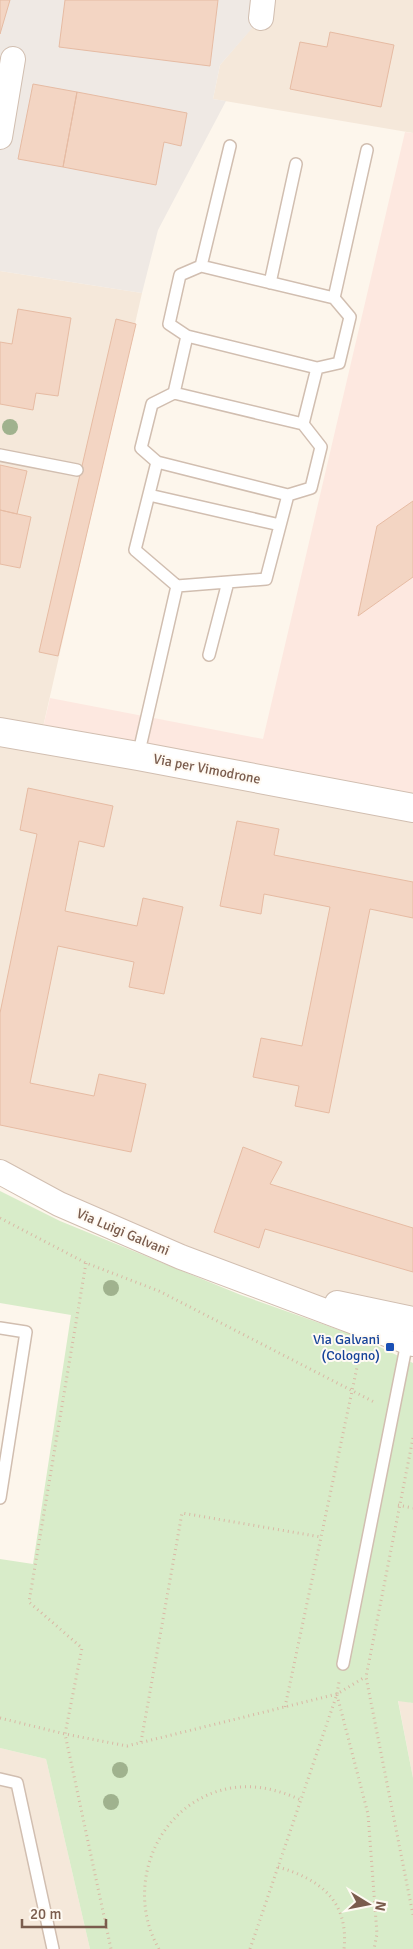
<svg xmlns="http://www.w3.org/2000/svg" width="413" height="1949" font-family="Signika,sans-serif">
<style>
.residential{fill:#f5e8da}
.commercial{fill:#fde8e0}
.industrial{fill:#efe9e4}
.green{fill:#d8ecc9}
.building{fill:#f3d5c3;stroke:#e6bba3}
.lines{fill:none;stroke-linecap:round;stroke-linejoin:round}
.service-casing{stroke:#d1beb0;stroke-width:14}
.minor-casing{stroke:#d1beb0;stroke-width:26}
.tertiary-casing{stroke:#d1beb0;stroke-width:30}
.path{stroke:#d9b8a5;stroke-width:3;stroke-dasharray:1 4;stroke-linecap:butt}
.service{stroke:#fff;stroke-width:11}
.minor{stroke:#fff;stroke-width:24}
.tertiary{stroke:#fff;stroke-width:28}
.tree{fill:#a0b28e}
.transit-dot{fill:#1a4fb4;stroke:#fffaf3;stroke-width:2}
.labels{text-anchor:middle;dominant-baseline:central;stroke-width:4;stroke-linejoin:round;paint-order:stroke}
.street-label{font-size:14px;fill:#7a5c4d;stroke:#fffaf3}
.transit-label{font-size:14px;fill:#164399;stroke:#fffaf3;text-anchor:end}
</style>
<rect width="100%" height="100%" fill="#fdf6ec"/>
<path class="residential" d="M263,0H413V133L213,99L220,65L260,18Z
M0,271L142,293L40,740L413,808V1319L250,1283L0,1172Z
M398,1700L413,1703V1778Z
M0,1748L46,1759L90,1949H0Z"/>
<path class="commercial" d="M405,132L413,133V808L40,740L50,698L263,739Z"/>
<path class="industrial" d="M9,0H263L261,18L220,65L213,99L226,101L158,230L142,293L0,271V137L12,59L0,57V30Z"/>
<path class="green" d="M0,1191L60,1221L241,1295L359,1337L413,1363V1703L398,1701L413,1778V1949H90L46,1759L0,1748V1559L33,1564L71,1315L0,1303Z"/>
<path class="building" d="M0,0H10L0,34Z
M65,0H218L210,66L59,47Z
M330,32L394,45L381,107L290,89L300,42L327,47Z
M33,84L77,92L63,167L18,159Z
M77,92L187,113L181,146L164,142L156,185L63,167Z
M18,309L71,318L58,396L36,393L33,410L0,404V342L12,344Z
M116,319L136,324L58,656L39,652Z
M0,465L27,471L17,514L0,510Z
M413,501V577L358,616L377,526Z
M0,510L31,517L20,568L0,564Z
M28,788L113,806L104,847L79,841L65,911L137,926L143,898L183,907L164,994L129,987L134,962L58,946L30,1083L94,1096L99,1074L146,1084L131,1152L0,1125V1013L37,834L20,830Z
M237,821L279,829L274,855L413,882V918L370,909L329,1113L295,1106L299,1086L253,1077L261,1038L302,1046L330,907L264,894L261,914L220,906Z
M243,1147L282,1162L270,1184L413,1228V1272L265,1229L259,1248L214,1232Z"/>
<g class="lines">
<defs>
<path id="service" d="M201,266L334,298
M270,283L296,164
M187,336L317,368
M174,393L303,424
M0,455L77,470
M157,462L288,495
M149,495L280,525
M177,586L135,550L157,462L141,448L152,404L174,393L187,336L169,324L180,275L201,266L230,146
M209,655L228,582
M138,756L177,586L266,579L288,495L311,488L321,447L303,424L317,368L339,363L350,317L334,298L367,150
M0,1328L26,1332L0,1498
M343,1664L407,1342
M0,1779L17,1783L53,1949"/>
<path id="minor" d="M261,18L263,0
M0,137L13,59
M0,1172L59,1204L181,1257L413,1344
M337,1303L413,1319"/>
<path id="tertiary" d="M0,732L138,756L413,808"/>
</defs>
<use href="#service" class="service-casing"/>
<use href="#minor" class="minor-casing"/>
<use href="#tertiary" class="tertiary-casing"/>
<path class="path" d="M0,1218L86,1263L159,1291L376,1403
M86,1263L29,1602L82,1648L65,1734L111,1949
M413,1438L366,1677L413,1915
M398,1505L413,1508
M337,1695L368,1814L377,1934L374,1949
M285,1707L359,1358
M0,1718L65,1734L127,1746L337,1694L365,1677
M141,1742L182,1513L321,1537
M278,1867C320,1879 349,1901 344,1949
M159,1949C123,1887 157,1801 231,1788C256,1784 279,1790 301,1800
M250,1949L337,1694L339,1682"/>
<use href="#service" class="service"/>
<use href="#minor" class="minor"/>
<use href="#tertiary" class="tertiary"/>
</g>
<g class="tree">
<circle cx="10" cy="427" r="8"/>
<circle cx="111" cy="1288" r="8"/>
<circle cx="120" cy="1770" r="8"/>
<circle cx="111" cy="1802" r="8"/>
</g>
<rect class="transit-dot" x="385" y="1342" width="10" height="10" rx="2.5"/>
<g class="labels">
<g class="street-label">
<text transform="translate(207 769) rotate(11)">Via per Vimodrone</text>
<text transform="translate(123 1232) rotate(23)">Via Luigi Galvani</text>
</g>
<g class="transit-label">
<text x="380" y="1339">Via Galvani<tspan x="380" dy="16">(Cologno)</tspan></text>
</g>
</g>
<g transform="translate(368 1904) rotate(100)" stroke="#fffaf3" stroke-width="4" paint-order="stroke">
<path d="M0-4L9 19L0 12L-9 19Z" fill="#7a5c4d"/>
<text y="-8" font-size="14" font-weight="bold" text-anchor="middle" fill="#7a5c4d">N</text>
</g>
<path d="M22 1919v8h84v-8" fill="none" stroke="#7a5c4d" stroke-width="2.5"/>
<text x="30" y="1919" font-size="15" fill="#7a5c4d" stroke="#fffaf3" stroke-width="4" paint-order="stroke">20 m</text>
</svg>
